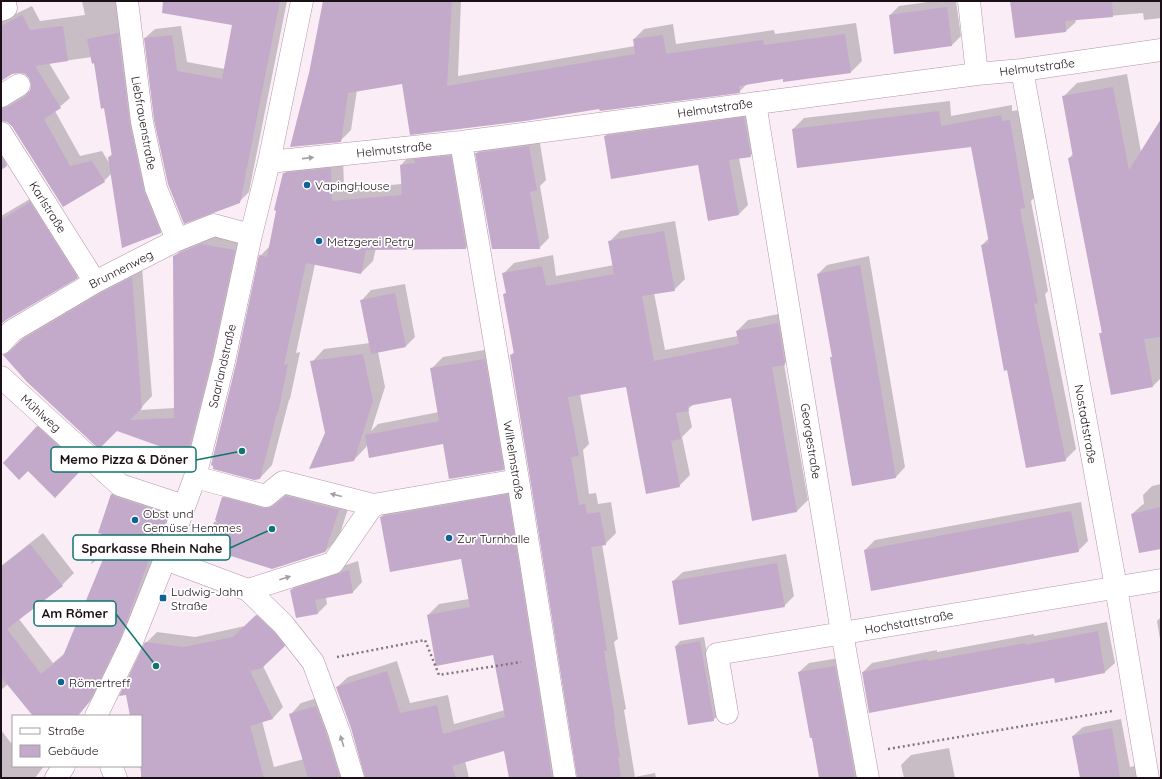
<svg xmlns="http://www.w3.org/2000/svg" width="1162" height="779" font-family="Quicksand,sans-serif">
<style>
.shadow{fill:#0003;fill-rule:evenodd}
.building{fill:#c3a9ca}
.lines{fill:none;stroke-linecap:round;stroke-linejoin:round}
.minor-casing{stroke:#b494a9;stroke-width:23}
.path{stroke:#82757e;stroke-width:2.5;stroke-dasharray:2 3;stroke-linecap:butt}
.minor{stroke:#fff;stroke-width:22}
.oneway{fill:#a49fa3}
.poi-dot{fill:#0e6394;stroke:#fff;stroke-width:1.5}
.labels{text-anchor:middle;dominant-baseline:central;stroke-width:3.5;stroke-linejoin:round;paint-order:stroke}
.street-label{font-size:12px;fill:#1c1018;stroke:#fff}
.poi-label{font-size:12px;fill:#1c1018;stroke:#fff;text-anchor:start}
.leader{fill:none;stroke:#0f766e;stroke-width:1.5}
.callout-dot{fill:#0f766e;stroke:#fff;stroke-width:1.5}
.callout{fill:#fff;stroke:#0f766e;stroke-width:1.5}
.callout-label{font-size:13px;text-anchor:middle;font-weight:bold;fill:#1c1018}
</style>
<rect width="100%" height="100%" fill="#fbedf6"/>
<path class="shadow" d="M82,1H125L170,222L160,232L112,173L104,181L63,206L12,126L7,121L1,120V94L18,97L31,90V78L26,73L19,72L12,73L1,80V21L32,6L40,21L85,15ZM92,57L94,62L105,107L112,154L109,157L111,166L102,151L80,156L55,111L70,98L49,63Z
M203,1H287L249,192L239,202L145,38L155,29L181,26L187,62L225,69L233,24Z
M324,1H461L458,76L635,46L634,39L644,29L673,24L676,44L774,30L775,34L856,23L862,61L851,72L784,78L747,84L739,92L600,108L403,83L357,90L351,130L340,141L310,73Z
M935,1H956L961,36L952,45L890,15L899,6Z
M1011,1H1161V18L1144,20L1143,13L1075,19L1076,22L1066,31L1016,37Z
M1127,74L1141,152L1161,125V265L1147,267L1161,344V378L1153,386L1100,334L1102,332L1069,158L1074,153L1063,97L1077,83Z
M950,101L951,116L1012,105V111L1020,110L1035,197L1031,201L1048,291L1045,294L1076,449L1065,460L1008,369L982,245L989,238L972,146L793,129L804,118Z
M753,108L760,146L750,156L739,158L748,205L739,214L698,164L605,136L615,127Z
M1,131L16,155L6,165L1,169Z
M539,137L546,180L540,186L549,238L539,248L477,153L486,143Z
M463,144L478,236L466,248H376L373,261L361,273L315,264L296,353L300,352L290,399L289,400L272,465L260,478L237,364L260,256L270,246L284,174L297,161L343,156L344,189L402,184L401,165L413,152Z
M40,193L87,267L77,277L6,319L1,324V216Z
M675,221L685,279L674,290L654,293L665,350L738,336L737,331L748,320L789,312L796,353L784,364L808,500L797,511L753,519L731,397L694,404L688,409L692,427L682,437L690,475L679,486L627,386L580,394L589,444L583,450L589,494L596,493L598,504L611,502L616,533L605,544H602L618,639L614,642L626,709L624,710L635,777L655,773L656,778H578L511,355L515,351L505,294L507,292L503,274L514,263L553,255L556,276L614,265L609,242L620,231Z
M212,234L245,240L198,445L187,455L4,355L32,330L142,267L152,396L139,410L175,408L174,257L185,246Z
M869,256L905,467L896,477L853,485L831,358L833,356L818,274L827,265Z
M405,284L415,337L406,346L378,352L385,387L371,431L378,424L439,412L432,368L443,357L496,348L514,458L503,469L444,443H368L366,447L354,460L326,433L312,362L324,349L370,343L362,300L371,290Z
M47,418L92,459L55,496L25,440Z
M123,483L179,502L100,689L78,716H35L8,684L1,690V566L43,533L74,573L62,585L19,619L53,663L65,653L108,549L104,534L99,532L112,494Z
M237,484L289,492L352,496L339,537L325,552L215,522L217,520L223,498Z
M518,484L570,778H510L504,750L465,761L469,778H366L352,728L337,687L348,677L397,661L410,703L448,695L454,724L505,710L494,654L428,615L439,604L469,599L462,558L381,517L392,506Z
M1161,484V548L1132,514L1142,505L1144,504L1143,495L1152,486Z
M1081,502L1088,541L1078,551L865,550L875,540Z
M786,554L794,596L784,606L673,581L683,572Z
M358,561L362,582L353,592L326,597L327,604L318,613L297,617L291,590L301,580Z
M267,605L295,635L263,666L283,707L273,718L262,721L274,767L304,759L291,714L301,703L327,695L358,778H142L140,766H141V716H131L146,643L157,632L195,637L245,626Z
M1161,617V645L1157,621Z
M1107,622L1115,663L1105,672L1056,681L1055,677L863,672L872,663L937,650V652L1034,634V636Z
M704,637L718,716L713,720L676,646L680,641Z
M845,657L868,778H820L799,672L809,663Z
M1121,719L1130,767L1135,766L1137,778H1081L1073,736L1083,727Z
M1,730L11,743L13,741V766H44L35,778H1Z
M949,748L955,778H904L901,765L911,755Z"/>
<path class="building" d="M163,1H280L240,203L184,224L168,184L154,120L144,38L172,35L177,71L222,79L232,25L162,13Z
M323,1H452L447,86L635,54L633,39L663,35L666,54L763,40L764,45L845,34L851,73L783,82V79L739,86L740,93L600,111L599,109L525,121L410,135L402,84L348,93L341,142L290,147L309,73Z
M1010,1H1112L1113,17L1065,21L1066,32L1015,38Z
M947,7L952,46L894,54L889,15Z
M22,15L30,30L63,26L68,61L35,66L61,108L44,119L70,166L92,161L105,182L63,207L12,126L7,122L1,121V108L8,107L26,96L30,91L31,85L29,78L25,74L19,73L12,74L1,81V26Z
M118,33L130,125L144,191L161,233L122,248L108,157L112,156L104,108L101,109L94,63L92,64L87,39Z
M1113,87L1129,170L1161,119V337L1144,339L1153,387L1111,395L1099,333H1102L1068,158L1073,157L1062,96Z
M939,111L941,126L1001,115L1002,121L1010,120L1025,208L1020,209L1038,303L1034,304L1066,461L1026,468L1007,370L1004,371L981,245L989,243L971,147L797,168L792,129Z
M744,117L751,157L729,160L739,215L708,221L698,165L611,179L604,136Z
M529,146L537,190L530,192L540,249H492L475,153Z
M1,156L7,166L1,170Z
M451,156L466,249L366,250L361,274L306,263L284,365L288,364L278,413H277L260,479L254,480L213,469V466L211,465L236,364L259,255L267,257L276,211L274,210L283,173L331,168L332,201L402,195L400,165L415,163L414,159Z
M30,202L78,278L6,320L1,324V220Z
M664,231L675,291L642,296L654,361L739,344L736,331L778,323L785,365L772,367L797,512L752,521L731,398L688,406L689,411L676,413L681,439L671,441L680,487L646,494L626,387L568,397L579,456L571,457L579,505L585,504L587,514L600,512L606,545L591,547L607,651H604L615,720L614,721L620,757H618L621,778H577L530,478L510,355L514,354L503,294L506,293L502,273L542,266L546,286L614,274L608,241Z
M201,244L235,250L212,358L187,456L117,431L99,449L27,382L3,355L10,352L20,341L101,293L132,277L142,408L130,420L174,418L173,256Z
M860,265L896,478L852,486L830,357H832L817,274Z
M395,293L406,347L371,354L360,300Z
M363,354L373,401L354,461L309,469L325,433L310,361Z
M485,359L504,470L449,479L443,444L369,458L365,435L439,421L430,368Z
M37,426L83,468L55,498L28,471L19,480L3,463Z
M111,494L116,497L168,514L154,552L152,551L120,639L89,702L77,716H33L1,677V567L30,544L63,586L7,629L41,674L63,656L106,552L91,564L102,534L98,533Z
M508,494L552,778H509L504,751L452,766L456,778H365L351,728L336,687L387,671L400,713L437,705L443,734L505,717L493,655L436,666L427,615L470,607L461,559L390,572L380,517Z
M286,496L339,510L325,552L272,569L206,548L214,522L219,523L215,520L222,497L263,508H268L274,506Z
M1161,507V549L1139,553L1131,514Z
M1071,511L1079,552L871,591L864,550Z
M777,563L785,607L679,625L672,581Z
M349,570L353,593L315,600L318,614L296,618L290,590Z
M256,615L274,632L285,646L262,668L250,671L273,719L250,726L264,778H141V716H130L126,695L119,696L145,642L184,647L233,637Z
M1098,631L1105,673L1055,683L1054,678L869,713L862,672L927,659L928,661L1025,643V645Z
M700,641L714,721L688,725L675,646Z
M835,666L855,778H819L812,738H810L798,672Z
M316,706L327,736L340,778H308L289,714Z
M1112,728L1120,778H1080L1072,736Z"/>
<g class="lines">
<defs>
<path id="minor" d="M127,1L142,122L156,188L177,240
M969,1L977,74
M1,10L6,8L4,1
M1022,70L1116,587L1148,778
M1,96L19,85
M755,103L842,633L868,778
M1,133L95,282
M461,142L518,480L565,778
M269,162L461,142L977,74L1022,70L1161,50
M1,343L12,331L95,282L177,240L214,225L251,235
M1,377L120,485L184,506
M195,477L266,496L283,482L373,505L518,480
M165,559L248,590L283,624L313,662L339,732L353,778
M248,590L333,563L373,505
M727,713L717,654L1161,580
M96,716L131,644L165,559L195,477L224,361L251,235L269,162L302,1
M111,766L116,778
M56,778L64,766"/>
</defs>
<use href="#minor" class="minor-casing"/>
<path class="path" d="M337,657L425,640L439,675L521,662
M888,749L1112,711"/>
<use href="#minor" class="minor"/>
</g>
<defs><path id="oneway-solid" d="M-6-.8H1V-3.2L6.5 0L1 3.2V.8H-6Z"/></defs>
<g class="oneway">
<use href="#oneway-solid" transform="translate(308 158) rotate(-6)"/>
<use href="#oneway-solid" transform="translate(336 495) rotate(-166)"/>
<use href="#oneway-solid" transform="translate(285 578) rotate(-18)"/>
<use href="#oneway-solid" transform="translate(342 741) rotate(-107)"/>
</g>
<g class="poi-dot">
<circle cx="307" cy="185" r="4"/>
<circle cx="319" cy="241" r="4"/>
<circle cx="135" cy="520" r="4"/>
<circle cx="449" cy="538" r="4"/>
<rect x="159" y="594" width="8" height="8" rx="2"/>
<circle cx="61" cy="682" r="4"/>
</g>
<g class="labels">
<g class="street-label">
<text transform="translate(1037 67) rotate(-7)">Helmutstraße</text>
<text transform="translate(715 108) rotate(-8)">Helmutstraße</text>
<text transform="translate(144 123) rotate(80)">Liebfrauenstraße</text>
<text transform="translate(394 149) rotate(-6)">Helmutstraße</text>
<text transform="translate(48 207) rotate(58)">Karlstraße</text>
<text transform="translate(121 269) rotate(-27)">Brunnenweg</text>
<text transform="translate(222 366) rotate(-77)">Saarlandstraße</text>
<text transform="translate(41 413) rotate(42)">Mühlweg</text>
<text transform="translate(1086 424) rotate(80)">Nostadtstraße</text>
<text transform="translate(811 441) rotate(81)">Georgestraße</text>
<text transform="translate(514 460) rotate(81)">Wilhelmstraße</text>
<text transform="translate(909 622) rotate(-10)">Hochstattstraße</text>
</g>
<g class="poi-label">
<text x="315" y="185">VapingHouse</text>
<text x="327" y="241">Metzgerei Petry</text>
<text x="143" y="513">Obst und<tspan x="143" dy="14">Gemüse Hemmes</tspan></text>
<text x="457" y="538">Zur Turnhalle</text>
<text x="171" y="591">Ludwig-Jahn<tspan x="171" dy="14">Straße</tspan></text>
<text x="69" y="682">Römertreff</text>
</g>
</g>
<path class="leader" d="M242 451L196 460M272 529L230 548M156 666L116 614"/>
<g class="callout-dot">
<circle cx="242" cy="451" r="4"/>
<circle cx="272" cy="529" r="4"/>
<circle cx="156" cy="666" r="4"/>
</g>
<g class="callout">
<rect x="51" y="447" width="145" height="25" rx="4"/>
<rect x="73" y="535" width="157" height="25" rx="4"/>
<rect x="34" y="601" width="82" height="25" rx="4"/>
</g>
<g class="callout-label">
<text x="124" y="464">Memo Pizza &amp; Döner</text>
<text x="152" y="553">Sparkasse Rhein Nahe</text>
<text x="75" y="618">Am Römer</text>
</g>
<rect width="1162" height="779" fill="none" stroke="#1c1018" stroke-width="4"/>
<rect x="12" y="715" width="130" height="52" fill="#ffffff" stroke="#a49fa3"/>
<rect x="20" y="728" width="20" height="6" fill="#ffffff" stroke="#a49fa3"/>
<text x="48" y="735" font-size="12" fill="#1c1018">Straße</text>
<rect x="20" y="745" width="20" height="12" fill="#c3a9ca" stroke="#a49fa3"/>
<text x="48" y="755" font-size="12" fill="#1c1018">Gebäude</text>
</svg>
